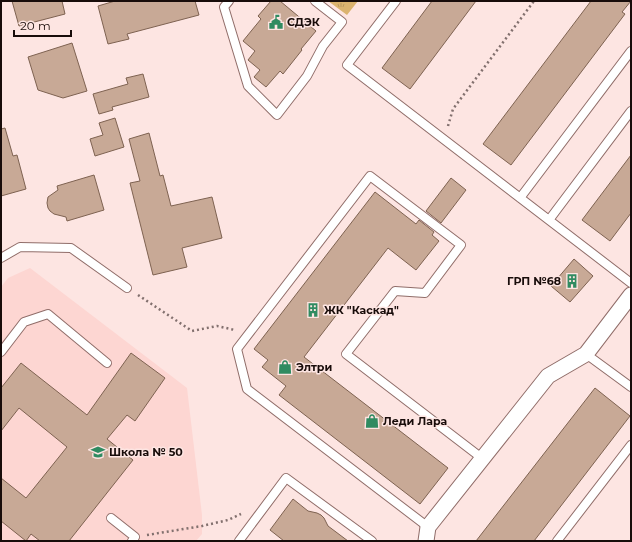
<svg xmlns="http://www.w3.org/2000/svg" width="632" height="542" font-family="Montserrat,sans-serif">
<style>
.built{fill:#fdd6d2}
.grass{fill:url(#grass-tufts)}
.building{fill:#c8a996;stroke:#7e6251}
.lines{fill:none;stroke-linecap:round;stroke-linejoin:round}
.service-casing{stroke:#906d69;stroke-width:10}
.minor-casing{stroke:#906d69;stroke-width:17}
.path{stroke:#82706e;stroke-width:2.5;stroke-dasharray:2 3;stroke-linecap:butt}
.service{stroke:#fff;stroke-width:8}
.minor{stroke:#fff;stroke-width:15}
.labels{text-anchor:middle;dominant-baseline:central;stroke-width:3;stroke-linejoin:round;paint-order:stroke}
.poi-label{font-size:11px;font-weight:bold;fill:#180c0a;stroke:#fde5e2;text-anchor:start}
</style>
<defs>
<pattern id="grass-tufts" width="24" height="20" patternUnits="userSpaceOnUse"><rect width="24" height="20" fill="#dbb36f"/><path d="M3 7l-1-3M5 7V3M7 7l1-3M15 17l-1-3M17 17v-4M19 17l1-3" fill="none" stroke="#bb995f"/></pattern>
</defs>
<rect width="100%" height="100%" fill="#fde5e2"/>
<path class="built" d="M30,268L187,388L202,515V534L196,541H1V287L8,278Z"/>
<path class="grass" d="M328,1H358L347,15Z"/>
<path class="building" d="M12,1H62L65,14L19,26Z
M115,1H195L199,15L127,34L129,39L108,44L98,6Z
M271,1H280L316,31L301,49L302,50L283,74L280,71L266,87L254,77L260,70L248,60L255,51L243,41L261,19L258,16Z
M432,1H476L410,89L382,68Z
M591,1H631L622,12L625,14L511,165L483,144Z
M72,43L87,91L63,98L38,90L28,57Z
M143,74L149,97L112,107L113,110L99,114L93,94L128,84L126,78Z
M115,118L124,147L95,156L90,139L103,135L99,123Z
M5,128L13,156L17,155L26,189L1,196V129Z
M149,133L160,176L163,175L171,206L212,197L222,238L182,248L187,267L153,275L130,183L140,181L129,139Z
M631,155V213L610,241L582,220Z
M94,175L104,210L67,221L66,217L54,214L50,211L48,208L47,203L48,197L58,190L57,186Z
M451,178L466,190L441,223L426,211Z
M375,192L416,224L419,220L434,232L432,235L439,241L416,270L388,248L304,357L448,468L420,504L279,395L286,386L262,367L268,360L254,349Z
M574,259L593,276L570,302L551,286Z
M131,353L165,378L135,421L127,415L107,439L133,460L69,541H40L31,534L26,541L1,521V478L26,498L67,447L19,408L1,431V388L21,363L87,415Z
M595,388L630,416L534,541H476Z
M293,499L308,511L317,513L321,515L324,518L328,526L348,541H284L270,530Z"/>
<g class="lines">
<defs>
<path id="service" d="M229,1L224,7L248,86L277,115L307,76L323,46L342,22L315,1
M396,1L347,65L631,283
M520,198L631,51
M549,220L631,111
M1,258L20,247L71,248L127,288
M1,352L24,322L48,314L107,363
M586,354L631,387
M111,518L135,537L132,541
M428,527L247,389L237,349L370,176L461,245L425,293L395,291L346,354L483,459
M239,541L286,478L372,541
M557,541L631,445"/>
<path id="minor" d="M426,541L428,527L548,376L586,354L631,295"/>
</defs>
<use href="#service" class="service-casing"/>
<use href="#minor" class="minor-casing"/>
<path class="path" d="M448,126L453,109L534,1
M138,295L192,331L217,326L235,330
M147,535L202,526L228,520L241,514"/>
<use href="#service" class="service"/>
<use href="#minor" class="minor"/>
</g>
<defs>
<symbol id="civic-bare" viewBox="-9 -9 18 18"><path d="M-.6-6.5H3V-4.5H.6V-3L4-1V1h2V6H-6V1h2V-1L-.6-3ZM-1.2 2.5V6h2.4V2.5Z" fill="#308b61" stroke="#fde5e2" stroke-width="2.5" paint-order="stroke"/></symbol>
<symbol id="building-bare" viewBox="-9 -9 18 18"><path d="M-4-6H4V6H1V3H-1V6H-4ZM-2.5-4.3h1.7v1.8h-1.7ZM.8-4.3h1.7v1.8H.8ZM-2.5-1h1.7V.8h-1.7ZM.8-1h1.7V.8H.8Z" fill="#308b61" stroke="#fde5e2" stroke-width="2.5" paint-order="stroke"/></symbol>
<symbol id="shop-bare" viewBox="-9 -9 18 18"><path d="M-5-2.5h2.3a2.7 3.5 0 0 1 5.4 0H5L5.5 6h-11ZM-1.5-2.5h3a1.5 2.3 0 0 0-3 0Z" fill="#308b61" stroke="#fde5e2" stroke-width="2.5" paint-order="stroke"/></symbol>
<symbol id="school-bare" viewBox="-9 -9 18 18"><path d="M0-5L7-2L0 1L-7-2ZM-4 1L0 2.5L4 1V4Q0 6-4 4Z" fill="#308b61" stroke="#fde5e2" stroke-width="2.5" paint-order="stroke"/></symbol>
</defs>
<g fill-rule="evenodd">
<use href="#civic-bare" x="266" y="12" width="20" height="20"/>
<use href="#building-bare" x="562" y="271" width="20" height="20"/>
<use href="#building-bare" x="303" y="300" width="20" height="20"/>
<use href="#shop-bare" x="275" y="357" width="20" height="20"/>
<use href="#shop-bare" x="362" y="411" width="20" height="20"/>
<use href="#school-bare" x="88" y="442" width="20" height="20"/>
</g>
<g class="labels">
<g class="poi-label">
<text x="287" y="22">СДЭК</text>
<text x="561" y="281" text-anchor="end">ГРП №68</text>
<text x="324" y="310">ЖК "Каскад"</text>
<text x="296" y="367">Элтри</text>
<text x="383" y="421">Леди Лара</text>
<text x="109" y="452">Школа № 50</text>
</g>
</g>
<rect width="632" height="542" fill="none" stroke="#180c0a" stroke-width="4"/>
<path d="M14 30v6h57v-6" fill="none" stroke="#180c0a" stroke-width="2"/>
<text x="20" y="30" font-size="12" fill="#180c0a" stroke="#fde5e2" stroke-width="3" paint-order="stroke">20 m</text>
</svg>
